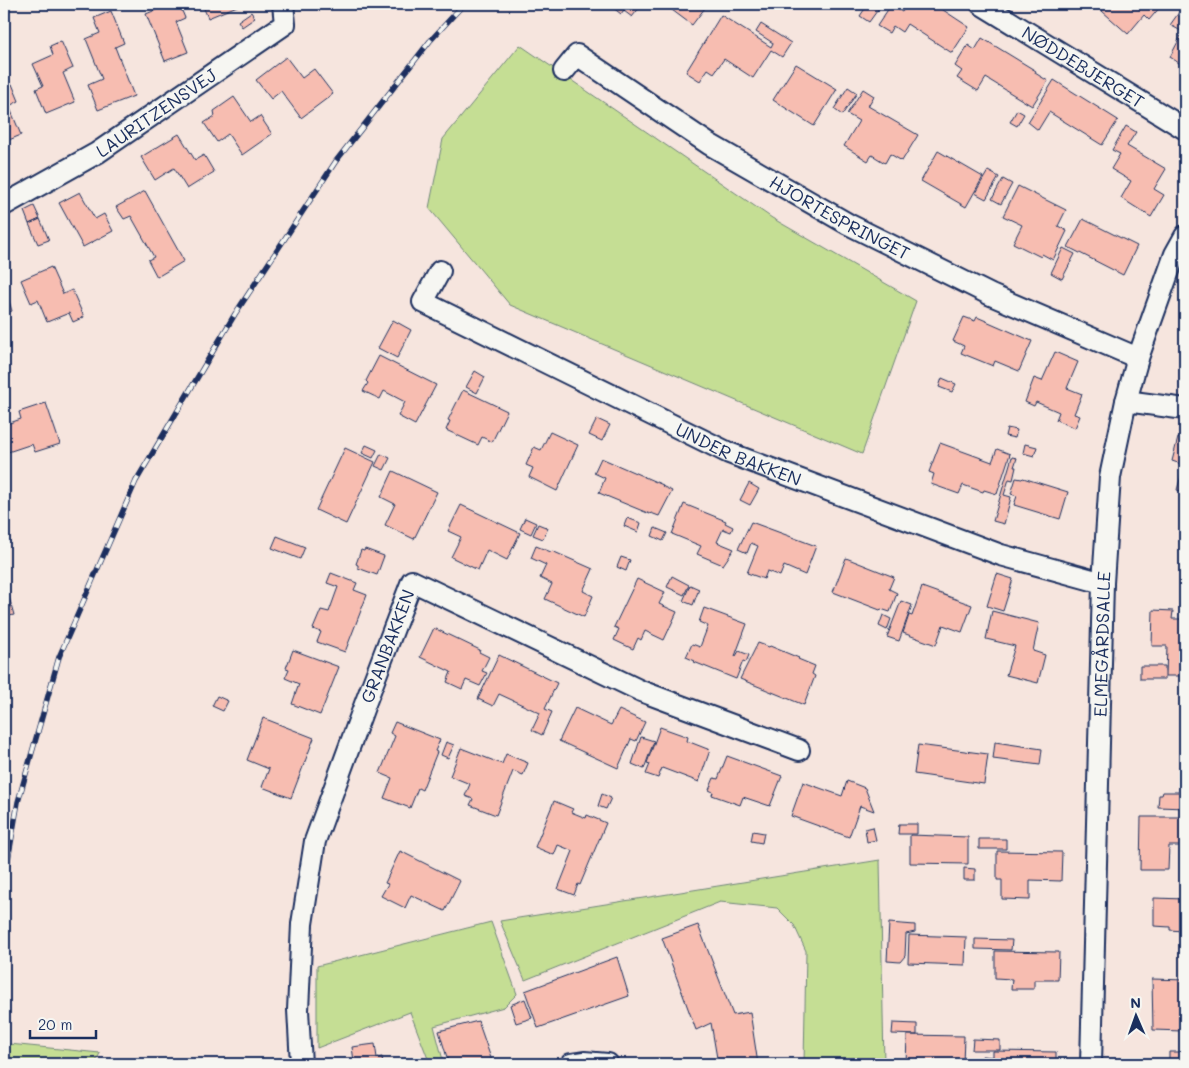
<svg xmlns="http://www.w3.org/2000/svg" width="1189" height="1068" font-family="Mali,sans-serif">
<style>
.green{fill:#c5de94;stroke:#708679}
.building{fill:#f7bdb1;stroke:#1b2f5e}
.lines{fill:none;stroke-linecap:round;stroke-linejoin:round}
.street-casing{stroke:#1b2f5e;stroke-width:24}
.street{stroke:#f6f6f2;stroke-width:20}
.rail-casing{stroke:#1b2f5e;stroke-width:5.5}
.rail{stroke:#f6f6f2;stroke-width:4;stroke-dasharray:11;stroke-linecap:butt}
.labels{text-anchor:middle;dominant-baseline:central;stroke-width:4.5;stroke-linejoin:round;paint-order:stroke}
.street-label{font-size:18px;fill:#1b2f5e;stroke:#f6f6f2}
</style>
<rect width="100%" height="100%" fill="#f6e5de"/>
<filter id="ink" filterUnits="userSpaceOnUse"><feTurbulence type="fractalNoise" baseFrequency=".02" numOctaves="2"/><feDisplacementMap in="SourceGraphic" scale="10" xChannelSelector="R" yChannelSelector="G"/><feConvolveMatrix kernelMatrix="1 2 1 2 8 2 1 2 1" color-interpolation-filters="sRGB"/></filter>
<g filter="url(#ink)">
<path class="green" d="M520,45L772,218L916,301L862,454L510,305L429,208L443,139Z
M880,860L884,1064H804L806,951L794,925L777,908L720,902L525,980L500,921Z
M491,922L517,994L504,1007L434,1026L444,1064H430L410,1012L317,1048V966Z
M9,1044L100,1053L95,1064H9Z"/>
<path class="building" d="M170,4H179L185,18L176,22L188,52L165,61L146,14Z
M202,4H242L208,18Z
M332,4H368L367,10Z
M614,4H628L621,14L612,7Z
M629,4H636L640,7L632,17L624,11Z
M664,4H708L692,25Z
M868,4H882L869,22L860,16Z
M908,4H934L969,27L952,53L907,24L902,32L893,26L889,33L877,26L891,5L902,12Z
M1109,4H1159L1161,6L1149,20L1144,15L1128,34L1102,11Z
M1185,4V30L1183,32L1170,25Z
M111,11L124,43L115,47L134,96L98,110L88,85L102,79L86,39L100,33L94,18Z
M251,12L255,18L242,27L238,21Z
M721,15L771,47L773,43L756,32L761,24L791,43L782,57L771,50L753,78L724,59L714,73L708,69L700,81L686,72Z
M1183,32L1185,33V67L1170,57Z
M982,38L1036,71L1035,73L1048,81L1032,106L986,78L978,91L957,78L962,71L955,66L968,45L975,50Z
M61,41L73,68L63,73L75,102L46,114L36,89L43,86L33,64L53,55L50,46Z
M286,57L302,78L314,69L333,94L301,118L281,91L271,99L256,80Z
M796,64L837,89L814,126L773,100Z
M1054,80L1118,120L1102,145L1049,112L1038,130L1028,122Z
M12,84L19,101L9,106L21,135L4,142V87Z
M848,87L857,93L842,115L834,109Z
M863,89L874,96L868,106L918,135L902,161L890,154L885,163L872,155L868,161L844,146L859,121L847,114Z
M234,97L251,122L260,116L272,134L242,155L228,134L217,142L204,123L215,116L214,111Z
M1017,110L1024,114L1017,126L1010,122Z
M1126,126L1136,132L1127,146L1166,169L1154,189L1164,195L1151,217L1121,198L1131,181L1111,169L1120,154L1112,150Z
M179,134L195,160L204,155L214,172L187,189L174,168L155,180L141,157Z
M938,151L983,177L966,207L921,181Z
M988,171L999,177L986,199L975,193Z
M1003,179L1012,184L1001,204L992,199Z
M1018,186L1066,210L1058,226L1067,231L1053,260L1042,254L1041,257L1013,243L1022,225L1003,216Z
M145,191L184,261L157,277L148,260L154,257L131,216L124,219L116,207Z
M80,192L95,219L104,214L113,231L83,247L59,203Z
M34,206L40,219L29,224L24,211Z
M40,219L49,240L38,244L29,224Z
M1083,219L1137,246L1123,275L1068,247Z
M1063,248L1075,254L1062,279L1051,273Z
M51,267L63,294L72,290L84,317L73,322L69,313L47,322L38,300L31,303L21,280Z
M4,284L12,311L4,314Z
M964,317L975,321L977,317L1032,341L1019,371L995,361L993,366L961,353L964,346L953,341Z
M393,320L411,330L397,358L378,348Z
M1055,352L1078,362L1067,388L1082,394L1074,414L1080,416L1075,428L1056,420L1059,412L1036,402L1034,406L1025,402L1034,378L1042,381Z
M379,356L436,385L415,425L398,416L405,402L384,391L380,399L363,391L368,383L366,381Z
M475,371L485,377L477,393L466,387Z
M942,378L956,384L952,392L939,387Z
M463,390L507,411L492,442L482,437L478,445L446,430L450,421L448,420Z
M46,403L60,444L35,452L32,444L8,452L4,440V425L21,419L19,412Z
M597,419L610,425L602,441L589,435Z
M1007,428L1017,430L1015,438L1005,436Z
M550,432L578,445L557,491L529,477L533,468L526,465L534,447L541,450Z
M1178,438L1185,440V504L1181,503L1184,492L1177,490L1184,465L1172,461Z
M940,443L992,462L997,449L1010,454L997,494L984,490L983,492L963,485L959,494L931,484L934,474L929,472Z
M1025,444L1037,447L1034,456L1023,453Z
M366,445L377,450L373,458L362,453Z
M345,448L375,462L346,524L316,510Z
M381,454L390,458L384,470L375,466Z
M1012,457L1017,458L1014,467H1016L1013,480L1009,479L1004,495L1011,497L1004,524L993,521Z
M601,458L663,485L662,486L672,491L659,516L651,513L650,514L599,493L605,478L594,473Z
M393,471L437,492L414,539L385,525L395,504L381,497Z
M1016,478L1022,479L1023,478L1068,492L1060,519L1014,505L1017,496L1011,494Z
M749,483L759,489L750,505L740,500Z
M684,504L726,521L725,523L733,527L731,532L723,529L717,542L734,549L723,565L697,554L701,546L672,534Z
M461,505L520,533L507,560L487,550L478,570L451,557L461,537L448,531Z
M525,518L536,523L531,534L520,529Z
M627,518L641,523L638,532L624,526Z
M751,522L816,546L805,575L784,566L780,576L767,571L764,579L747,573L758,546L751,543L747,553L738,549Z
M538,524L548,528L543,539L533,535Z
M655,528L667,533L663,541L652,536Z
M277,536L305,547L300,559L272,548Z
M536,546L551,552L552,551L593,569L583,591L593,596L584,617L545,599L552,584L540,578L546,565L531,558Z
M365,549L384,556L377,575L358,568V565L356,564L361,550L364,551Z
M621,557L630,560L626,571L617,567Z
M846,558L894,577L889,589L897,593L890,612L881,609L880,610L833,592Z
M331,573L357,583L354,590L367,595L345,652L317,642L321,632L313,629L321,610L329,612L338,587L327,583Z
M997,574L1013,579L1003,611L987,606Z
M672,576L689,585L684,595L667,587Z
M637,579L665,592L659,604L677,612L664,640L645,631L641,640L638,638L633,649L614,640L619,629L614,627Z
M690,585L699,589L693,605L683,601Z
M6,586L14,615L4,617V587Z
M922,587L972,605L962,632L943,625L936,645L903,633L909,615L912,616Z
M901,601L912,605L899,641L887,637Z
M704,608L747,624L735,656H736L739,651L749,655L746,662L743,661L736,679L694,662L695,661L686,657L692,644L700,647L708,626L699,622Z
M1153,610L1173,611L1172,619H1185V676H1166L1167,646H1152Z
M992,611L1039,623L1033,651L1045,655L1038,683L1006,675L1015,646L986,639Z
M883,615L891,619L887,630L879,626Z
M434,628L480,650L479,652L489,657L482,671L487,673L480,686L466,680L462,689L447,682L451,672L420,657Z
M758,643L769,647L770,646L799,658L798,659L815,666L812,674L815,676L804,705L740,679Z
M293,650L339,667L320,715L292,704L299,684L285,678L289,669L286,668Z
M499,655L557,683L545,709L552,712L542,735L532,730L540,713L499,694L493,706L478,699Z
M1140,666H1165V679H1140Z
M217,696L228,701L223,711L212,706Z
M575,708L611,725L619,710L645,722L636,741L631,739L618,768L559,741Z
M263,718L314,738L291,798L262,787L269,769L247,760Z
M395,722L440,740L435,751L437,752L422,790L418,788L410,808L384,798L392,778L380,773L395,736L390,733Z
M660,727L688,737L687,741L710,750L699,782L662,768L658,778L646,774L650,764L647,763Z
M641,737L654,741L644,769L632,764Z
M446,742L454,745L448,758L441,755Z
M995,742L1042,749L1040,765L993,759Z
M918,745L988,754L984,784L914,774Z
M461,748L502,764L506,754L528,763L523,775L513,771L496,815L470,805L473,799L465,796L470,784L450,776Z
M727,756L782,776L770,806L743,797L740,805L712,795L713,792L709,790L714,778L718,779Z
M847,781L865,788L874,811L860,806L849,837L791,816L803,782L842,796Z
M1163,792H1181V795L1185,796V808L1158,807L1159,795H1162Z
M602,794L611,798L606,809L598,806Z
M554,801L573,809L571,812L586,818L587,815L606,823L580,885L578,884L574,895L558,889L573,851L558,845L554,855L535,847Z
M1141,817H1185V846H1169L1168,870H1140Z
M899,824H917V834H898Z
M873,827L876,840L867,842L865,829Z
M753,831L764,833L762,843L751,841Z
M910,835L968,837V864L910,863Z
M979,839H1006V849H979Z
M400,851L460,881L445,911L411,895L405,908L381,896L388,884L385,883Z
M997,851L1062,852L1061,881L1030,880V900L1002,899V880H997Z
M964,868L975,869V880H964Z
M1154,898L1185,899V928H1183L1182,931L1170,930V927L1154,926Z
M889,923L915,925V932L906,934L905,956L900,962L887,961Z
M698,925L733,1015L750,1012L758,1064H718L711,1023L696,1030L662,938Z
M909,935L966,937L965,965L908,963Z
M975,939L1012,940L1011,950L975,949Z
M995,951L1059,952L1058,980H1034V989H1011L1012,979L995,978Z
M617,957L629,996L538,1028L525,991Z
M1152,979L1185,980V1010H1182V1031L1153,1030Z
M525,999L532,1018L516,1023L510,1005Z
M478,1021L493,1064H449L439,1031Z
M893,1023L917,1024V1035L892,1034Z
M907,1035L964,1036L963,1064H906Z
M973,1039L1000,1040V1050H972Z
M375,1044L377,1058L382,1057L383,1064H349V1062L354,1061L352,1047Z
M993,1051L1056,1052V1064H982V1056L993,1057Z
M1169,1052H1185V1064H1149V1061L1169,1062Z"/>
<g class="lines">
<defs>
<g id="street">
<path id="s1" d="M981,4L1185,129"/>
<path id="s2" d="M564,71L577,55L709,144L848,224L991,295L1138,358"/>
<path id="s3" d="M4,205L97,153L285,24L283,4"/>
<path id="s4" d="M440,271L423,302L729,453L1001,555L1103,583"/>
<path d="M1126,401L1185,409"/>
<path id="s5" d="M301,1064L298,1010L302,924L315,841L365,704L412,581L641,691L799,750"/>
<path d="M571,1064L584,1062L608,1064"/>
<path id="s6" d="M1091,1064L1103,583L1110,477L1126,401L1138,358L1175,254L1185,236"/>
</g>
</defs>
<use href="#street" class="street-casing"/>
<use href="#street" class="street"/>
<defs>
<path id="rail" d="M4,883L18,802L59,657L136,481L235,314L336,161L430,41L464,4"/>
</defs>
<use href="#rail" class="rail-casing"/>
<use href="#rail" class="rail"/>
</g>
</g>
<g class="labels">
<g class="street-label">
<text stroke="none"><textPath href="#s1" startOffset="120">NØDDEBJERGET</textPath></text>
<text stroke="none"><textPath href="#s3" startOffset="178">LAURITZENSVEJ</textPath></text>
<text stroke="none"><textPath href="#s2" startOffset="330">HJORTESPRINGET</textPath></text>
<text stroke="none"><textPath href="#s4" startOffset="386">UNDER BAKKEN</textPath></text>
<text stroke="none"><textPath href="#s6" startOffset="420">ELMEGÅRDSALLE</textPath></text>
<text stroke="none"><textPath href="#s5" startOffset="432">GRANBAKKEN</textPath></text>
</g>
</g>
<rect width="1189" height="1068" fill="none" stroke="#f6f6f2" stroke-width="20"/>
<rect x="10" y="10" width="1169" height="1048" fill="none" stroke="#1b2f5e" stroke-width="2" filter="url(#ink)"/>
<g transform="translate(1136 1016) rotate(358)" stroke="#f6f6f2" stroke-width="4" paint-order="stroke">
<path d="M0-4L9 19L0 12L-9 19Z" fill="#1b2f5e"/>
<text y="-8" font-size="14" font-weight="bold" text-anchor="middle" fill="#1b2f5e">N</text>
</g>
<path d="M30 1030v8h66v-8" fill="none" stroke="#1b2f5e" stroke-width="2.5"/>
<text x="38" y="1030" font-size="15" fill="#1b2f5e" stroke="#f6f6f2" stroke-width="4" paint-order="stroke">20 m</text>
</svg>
